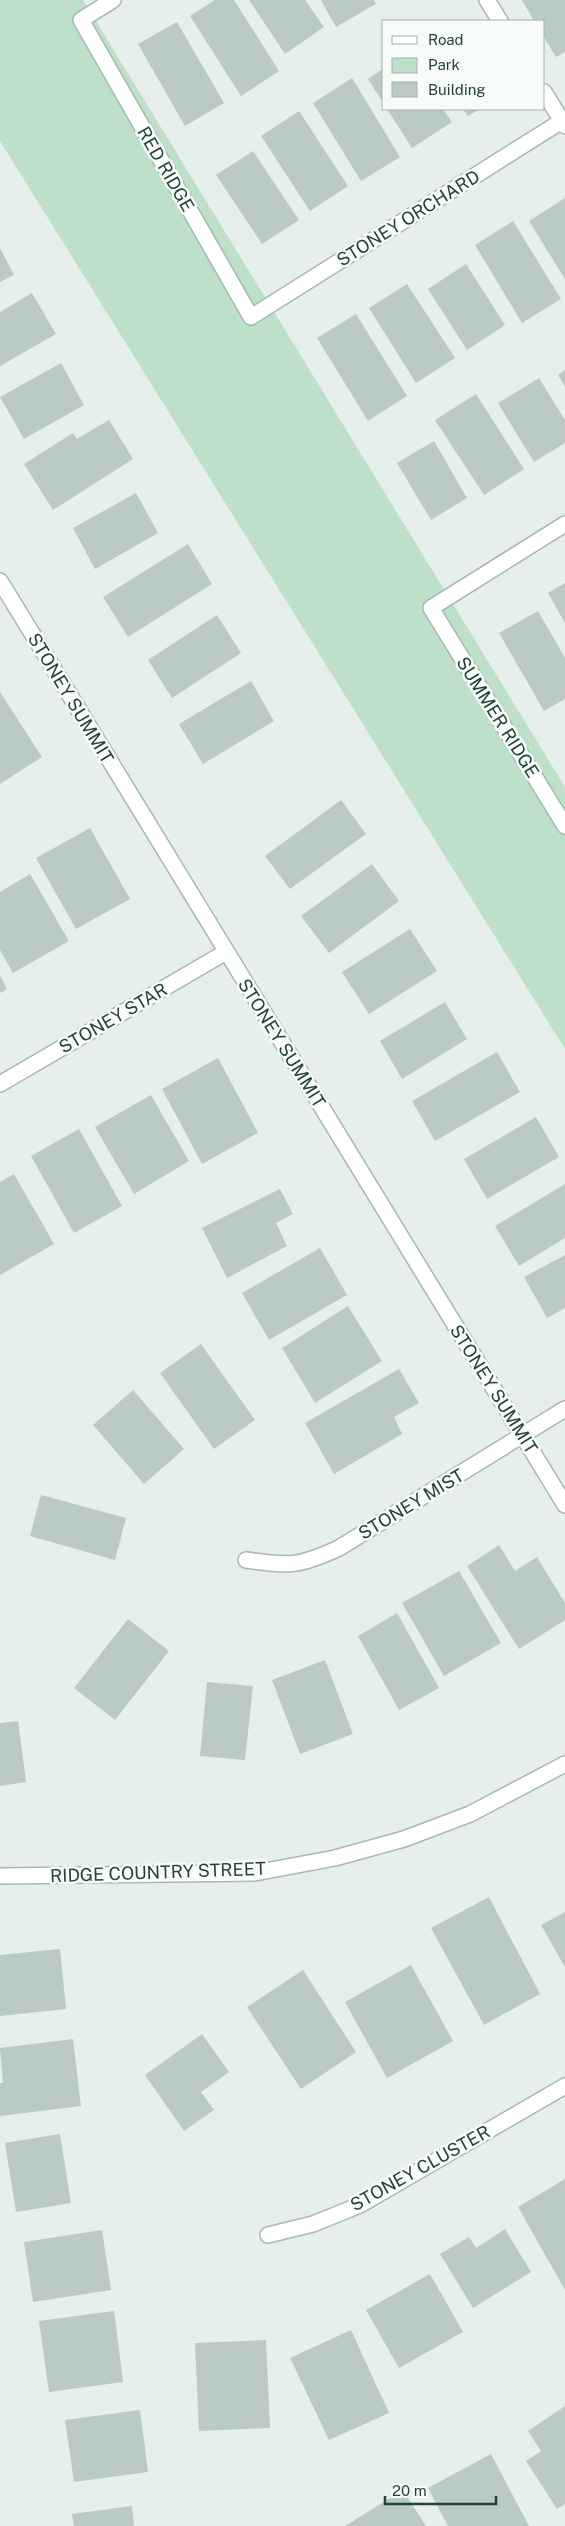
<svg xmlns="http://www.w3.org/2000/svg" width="565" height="2526" font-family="'Public Sans',sans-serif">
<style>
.green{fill:#bfe0c8}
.building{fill:#bbcac4}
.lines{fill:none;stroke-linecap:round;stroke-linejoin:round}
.minor-casing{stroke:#a8b8b2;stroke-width:18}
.minor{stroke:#fff;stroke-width:15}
.labels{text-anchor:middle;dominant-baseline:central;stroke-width:5;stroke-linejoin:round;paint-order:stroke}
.street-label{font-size:18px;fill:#24423a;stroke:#f7fbf9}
</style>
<rect width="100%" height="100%" fill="#e6efeb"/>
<path class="green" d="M0,0H83L565,787V1049L0,141Z"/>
<path class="building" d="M215,0H234L279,71L241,96L190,16Z
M249,0H305L324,27L285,54Z
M321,0H374L376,4L336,27Z
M522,0H565V52L556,57L544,37V21H534Z
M177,22L224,103L185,126L138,44Z
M384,68V104L368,79Z
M352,78L400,157L361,181L313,103Z
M387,109H443L452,122L412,148Z
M463,109H480L468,116Z
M299,111L348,186L310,211L261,136Z
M253,151L299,220L262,244L216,175Z
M565,198V279L529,221Z
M513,221L561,299L522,323L475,245Z
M0,248L14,275L0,282Z
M466,264L505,325L467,350L428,289Z
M407,284L455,358L416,383L369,308Z
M32,293L56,334L0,366V312Z
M356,314L407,396L368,421L317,338Z
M61,363L84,405L24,439L0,397Z
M565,370V387L558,375Z
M539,378L565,420V443L534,462L498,403Z
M476,394L524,469L484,495L435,420Z
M109,420L133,459L53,510L24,464L73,433L77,439Z
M434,441L467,498L431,520L397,463Z
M136,493L158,533L95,569L73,528Z
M188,544L212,584L128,637L103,597Z
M565,583V623L548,593Z
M538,611L565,658V699L544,711L499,633Z
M217,615L241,653L172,698L148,660Z
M251,681L274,721L203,764L179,724Z
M0,692L42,757L0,784Z
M341,800L366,834L290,889L265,856Z
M90,828L130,899L76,929L36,858Z
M372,864L399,901L329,953L301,916Z
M30,874L69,941L13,973L0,950V892Z
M410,929L437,971L369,1014L342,972Z
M0,975L7,989L0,993Z
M445,1002L467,1039L402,1079L380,1041Z
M497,1052L520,1092L435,1141L412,1101Z
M218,1058L258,1133L202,1164L162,1089Z
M151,1095L189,1161L134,1194L95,1127Z
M536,1117L559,1157L487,1199L464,1159Z
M79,1129L122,1206L74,1233L31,1156Z
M14,1174L54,1244L0,1275V1182Z
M565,1184V1238L519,1266L495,1226Z
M280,1189L293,1214L276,1223L287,1246L227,1278L202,1228Z
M320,1248L347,1295L269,1340L242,1293Z
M565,1255V1308L547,1318L524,1277Z
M348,1306L382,1361L315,1403L282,1348Z
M201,1344L255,1420L214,1449L160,1373Z
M399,1369L419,1403L394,1417L402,1434L334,1474L305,1423Z
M133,1390L184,1449L144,1484L93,1425Z
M41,1495L126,1518L115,1560L30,1536Z
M499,1545L515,1571L537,1557L565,1603V1620L519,1649L467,1566Z
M459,1571L501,1643L444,1676L402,1603Z
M397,1613L439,1688L399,1710L358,1636Z
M128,1619L169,1651L115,1720L74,1688Z
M325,1660L353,1734L300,1754L272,1680Z
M207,1682L253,1686L245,1760L200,1756Z
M18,1721L26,1782L0,1786V1723Z
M489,1897L540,1994L484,2025L431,1928Z
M565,1912V1967L541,1925Z
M60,1949L66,2009L0,2016V1955Z
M411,1965L453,2041L387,2078L345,2002Z
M303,1970L356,2052L301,2089L247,2007Z
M202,2034L229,2072L201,2092L214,2110L184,2131L145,2075Z
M73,2039L81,2106L0,2116V2083H3L0,2048Z
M60,2134L71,2203L16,2212L5,2143Z
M565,2179V2290L518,2207Z
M505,2229L531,2272L473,2308L440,2254L469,2237L476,2248Z
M102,2230L111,2290L33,2302L24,2242Z
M430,2274L463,2332L399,2368L366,2310Z
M114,2311L123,2382L49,2392L39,2321Z
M351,2330L389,2413L329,2440L290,2358Z
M266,2340L270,2428L199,2431L195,2343Z
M565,2406V2504L557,2509L526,2461L541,2451L528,2431Z
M140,2410L148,2472L74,2482L65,2420Z
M491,2454L529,2526H448L428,2488Z
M403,2490L426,2526H345Z
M132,2506L134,2526H74L72,2514Z"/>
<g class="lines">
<defs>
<path id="minor" d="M113,0L81,20L251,317L565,119
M487,0L500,21
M544,92L565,126
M565,524L431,608L565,826
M0,581L565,1505
M0,1084L226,952
M246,1560C290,1566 298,1567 339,1548L565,1409
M0,1876L255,1873L335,1858L404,1839L470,1814L565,1764
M268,2235L313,2224L360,2205L565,2086"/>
</defs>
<use href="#minor" class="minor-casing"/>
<use href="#minor" class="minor"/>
</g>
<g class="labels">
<g class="street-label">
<text transform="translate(166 169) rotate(60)">RED RIDGE</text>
<text transform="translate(408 218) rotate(-32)">STONEY ORCHARD</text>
<text transform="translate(71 698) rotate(59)">STONEY SUMMIT</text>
<text transform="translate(498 717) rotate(58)">SUMMER RIDGE</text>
<text transform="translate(113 1018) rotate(-30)">STONEY STAR</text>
<text transform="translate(282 1043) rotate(58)">STONEY SUMMIT</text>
<text transform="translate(494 1389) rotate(58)">STONEY SUMMIT</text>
<text transform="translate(411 1504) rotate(-31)">STONEY MIST</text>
<text transform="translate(158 1872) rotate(-2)">RIDGE COUNTRY STREET</text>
<text transform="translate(420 2168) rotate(-29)">STONEY CLUSTER</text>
</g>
</g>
<rect x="382" y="20" width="162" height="90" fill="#f7fbf9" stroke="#a3b1ad"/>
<rect x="392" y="36" width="25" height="8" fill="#ffffff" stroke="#a3b1ad"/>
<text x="428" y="45" font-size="15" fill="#24423a">Road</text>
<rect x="392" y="58" width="25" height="15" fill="#bfe0c8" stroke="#a3b1ad"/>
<text x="428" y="70" font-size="15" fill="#24423a">Park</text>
<rect x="392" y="82" width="25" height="15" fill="#bbcac4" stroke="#a3b1ad"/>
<text x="428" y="95" font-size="15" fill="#24423a">Building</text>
<path d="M385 2496v8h111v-8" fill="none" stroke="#24423a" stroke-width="2.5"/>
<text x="392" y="2496" font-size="15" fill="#24423a" stroke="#f7fbf9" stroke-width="4" paint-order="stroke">20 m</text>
</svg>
